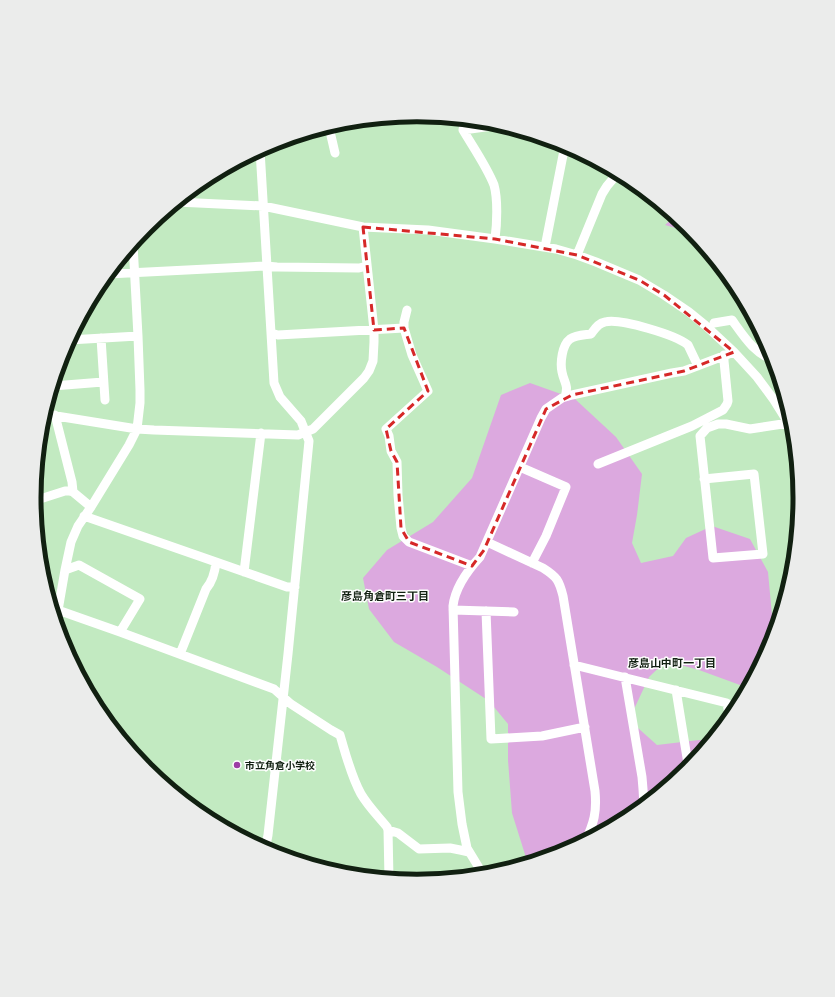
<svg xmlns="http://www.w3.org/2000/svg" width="835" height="997" font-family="Barlow,'Noto Sans JP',sans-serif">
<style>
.green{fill:#dca9df}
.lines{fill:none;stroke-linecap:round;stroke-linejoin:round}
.minor{stroke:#fff;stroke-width:9}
.marked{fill:none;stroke:#d62828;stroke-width:3;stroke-dasharray:8 5;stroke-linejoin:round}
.poi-dot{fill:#9c3da5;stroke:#fefefe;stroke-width:1.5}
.labels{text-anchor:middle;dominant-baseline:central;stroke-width:3;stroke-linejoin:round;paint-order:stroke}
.poi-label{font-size:10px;font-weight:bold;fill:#112011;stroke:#fefefe;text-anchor:start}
.neighbourhood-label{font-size:11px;font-weight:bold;fill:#112011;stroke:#fefefe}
.rim{fill:none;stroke:#112011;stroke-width:5}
</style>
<rect width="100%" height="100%" fill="#c2eac1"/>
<path class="green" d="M675,216L687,226L683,230L665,225Z
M530,383L575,399L616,437L642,474L637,515L632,543L641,563L673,556L686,538L712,526L750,539L768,572L774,637L770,649L755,677L740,685L699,670L666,661L649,677L629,720L657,745L699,740L712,741L689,770L630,817L564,853L528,864L512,813L508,760V724L489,701L437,667L394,642L369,609L363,578L387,550L433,522L472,478L501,395Z"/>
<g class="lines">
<path class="minor" d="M465,120L463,130C473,147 487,167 494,185C498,199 497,224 495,239
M329,127L335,153
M463,130L500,125
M260,150L274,383L280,397L301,421L309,441L288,654L268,835L265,850
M177,202L263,206L363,227L428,230L495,239L556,249L577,255L596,262L639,280L664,295L689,312L705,325L734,352L757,377L774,400L794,432
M545,247L565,145
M577,255L602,194L607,186L618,173
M108,274L266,266L277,267L359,268L367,266
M407,310L404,322V328L412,355L428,391L386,429L389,436L391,451L397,462L398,495L401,528L403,536L409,542L472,566
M714,323L732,320C745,338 754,353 775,361
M271,333L278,335L404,328
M101,338L105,400
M69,340L138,336
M53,386L103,382
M565,397C569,384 564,383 562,372C560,363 562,345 570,339C576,335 584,335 591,334C595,329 598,323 605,322C620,318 676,335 688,345L698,366
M44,414L137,429L154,430L298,435L313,429L364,378L369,371L373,361L374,342V330L363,227
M55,415L72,482L73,492L91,507
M598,464L692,426L723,410L727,404L728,401L724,361V355
M520,467L566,487L546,536L532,563
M704,479L754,474L763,554L713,558L700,436L707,428L718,424H726L750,429L789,423
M34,496L40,499L65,491H69L73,492
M84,516L216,562C215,572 212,582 206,589L180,654
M487,542L543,568C557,577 559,580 563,596L595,791C597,812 594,823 585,842
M216,562L287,587H295
M65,570L79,565L140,599L120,632
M244,572L261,433
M52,608L120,632L274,689L291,704L331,730L340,735C346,755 351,776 361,794C368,806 378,816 387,827L388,830L389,879
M453,610L514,612
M486,611L491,739L542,736L585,727
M56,622L65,570L71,542L78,526L91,507L129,445L137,429L140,403V390L138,336L133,244
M574,665L727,703L730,720
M625,677L642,777L643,789L644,806
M676,690L689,770
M388,830L398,833L419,849L450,848L460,850L469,852
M484,876L467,848L462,824L458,792L453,606C455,588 468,570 480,557L541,418L546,409L562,398L572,395L672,373L684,371L734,352"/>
</g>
<path class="marked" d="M363,227L495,239L577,255L639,280L664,295L734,352L684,371L572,395L546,409L484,550L472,566L409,542L401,528L397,462L391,451L386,429L428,391L404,328L374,330Z"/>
<circle class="poi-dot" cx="237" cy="765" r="4"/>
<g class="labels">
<g class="poi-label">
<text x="245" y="765">市立角倉小学校</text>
</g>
<g class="neighbourhood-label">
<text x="385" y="595">彦島角倉町三丁目</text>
<text x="672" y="662">彦島山中町一丁目</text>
</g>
</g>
<path d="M0 0H835V997H0ZM41 498a376 376 0 1 1 752 0a376 376 0 1 1-752 0Z" fill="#ebeceb" fill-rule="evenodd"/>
<path class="rim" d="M41 498a376 376 0 1 1 752 0a376 376 0 1 1-752 0Z"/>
</svg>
